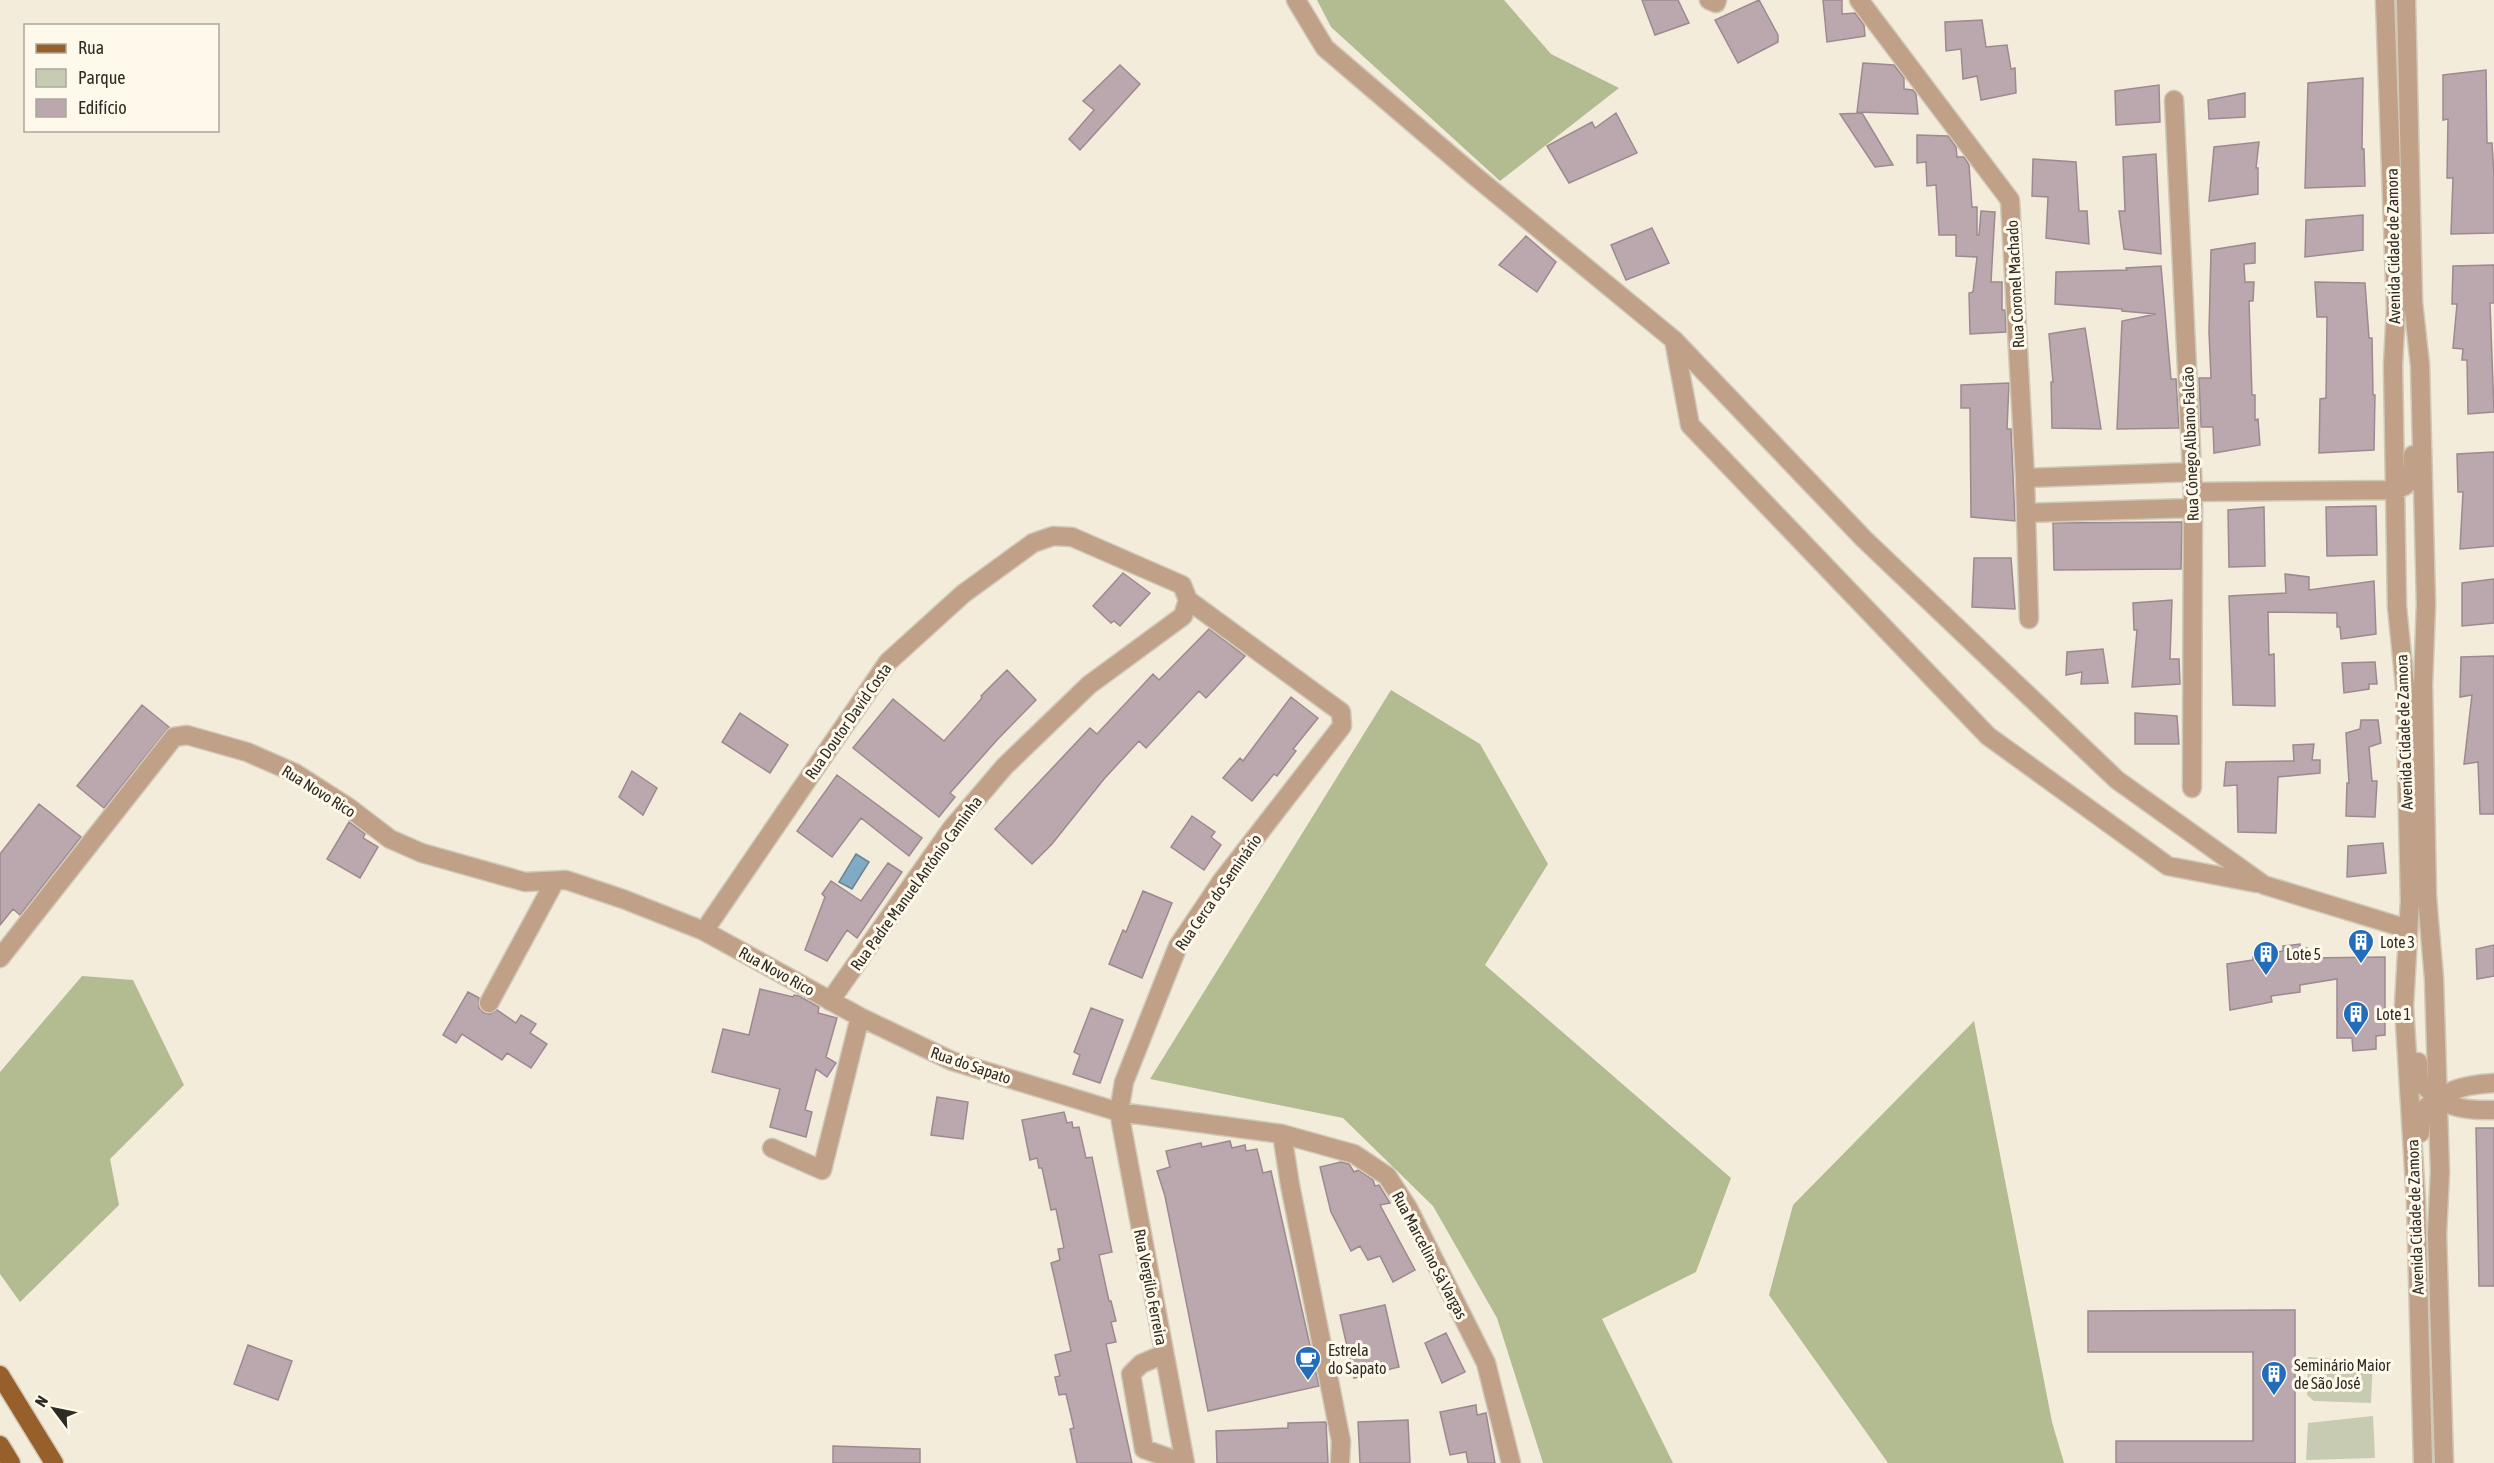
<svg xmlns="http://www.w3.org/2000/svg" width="2494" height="1463" font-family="'Asap Condensed',sans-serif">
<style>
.green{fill:#c6cbb1}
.forest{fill:#b3bb91}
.water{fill:#81abc4;stroke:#688594;stroke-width:1.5}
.building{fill:#bba7ae;stroke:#9d8a90;stroke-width:1.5}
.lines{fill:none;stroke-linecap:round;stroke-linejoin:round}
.minor-casing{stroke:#d0c9b9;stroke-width:21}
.major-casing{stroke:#d0c9b9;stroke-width:21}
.minor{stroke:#c0a086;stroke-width:18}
.major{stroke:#975f2a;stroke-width:18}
.labels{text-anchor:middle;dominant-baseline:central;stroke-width:6;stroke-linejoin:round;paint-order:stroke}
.street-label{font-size:16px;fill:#2e2b24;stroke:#fff9eb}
.poi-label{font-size:16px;fill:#2e2b24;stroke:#fff9eb;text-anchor:start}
</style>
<rect width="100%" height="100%" fill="#f3ecda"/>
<path class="green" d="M2308,1357L2373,1362L2371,1403L2314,1401L2307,1395Z
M2373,1416L2375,1458L2306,1460L2308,1423Z"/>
<path class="forest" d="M1317,0H1504L1551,54L1619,88L1500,181L1331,27Z
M1391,690L1480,744L1548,864L1485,965L1731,1178L1696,1272L1602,1319L1673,1463H1543L1497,1318L1433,1206L1343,1118L1150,1079Z
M82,976L133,980L184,1085L110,1159L119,1205L20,1302L0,1274V1072Z
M1974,1021L2052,1422L2064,1463H1888L1769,1295L1793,1205Z"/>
<path class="water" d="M856,854L869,862L852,889L839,882Z"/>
<path class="building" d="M1642,0H1678L1689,23L1655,35Z
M1759,0L1778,35V42L1738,63L1715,20Z
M1823,0H1842V14L1855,13L1864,25L1865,36L1827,42Z
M1982,20L1986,47L2007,45L2011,69L2015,68L2016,93L1981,100L1977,76L1963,79L1961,49L1946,51L1945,22Z
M1863,63L1894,65L1904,78V89L1913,90L1916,94L1918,114L1857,112Z
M1120,65L1140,84L1080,150L1069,139L1094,110L1083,101Z
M2486,70L2487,143H2492L2494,175V233L2451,234L2453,178H2447L2448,119L2443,120V75Z
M2363,78L2362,149H2364L2365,186L2305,188L2308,83Z
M2159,85L2160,122L2116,125L2115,91Z
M2245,93V117L2209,119L2208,100Z
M1616,113L1637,153L1569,183L1547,146L1592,122L1595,128Z
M1862,113L1893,165L1875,167L1840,114Z
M1917,135L1948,136L1956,147L1957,157H1964L1969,165L1972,207H1977V235H1979L1981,211L1995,212L1991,282H2002V310H2005L2006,332L1970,334L1969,293L1973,292L1977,257L1956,256V235H1939L1936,185L1927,186L1926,162L1917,163Z
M2259,142L2256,168H2258V194L2209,201L2214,147Z
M2156,154L2161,254L2124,249L2119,211H2125L2123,157Z
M2033,159L2076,162L2079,211H2087L2089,244L2046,238L2048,197L2032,196Z
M2363,215V250L2305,257L2306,220Z
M1652,228L1669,263L1626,280L1611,245Z
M1526,236L1556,262L1537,292L1499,265Z
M2255,243V263L2244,264L2245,282H2254L2253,301H2249L2252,395H2255V420L2258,419L2260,445L2214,453L2213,427H2201L2199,378H2211L2209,332L2211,250Z
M2494,265V303H2490L2494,412L2468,414L2467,360H2462L2463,349L2453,348L2457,304H2452L2453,266Z
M2161,266L2171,379H2176L2179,428L2117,429L2122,321L2156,314L2122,311V309L2055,304L2056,272L2127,270L2126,268Z
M2315,282L2365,283L2369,338H2372L2373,395H2375L2374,450L2319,453L2320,399L2326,398L2327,317H2317Z
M2085,328L2101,429L2052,428L2051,382H2053L2049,334Z
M2009,383L2007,429H2011L2015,521L1971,517L1970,408H1961V385Z
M2494,452V546L2460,549L2463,492H2458L2457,454Z
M2376,506L2377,555L2327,556L2326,507Z
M2264,507L2265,566L2229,567L2228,510Z
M2182,522L2181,569L2054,570L2053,523Z
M1974,558H2011L2015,609L1972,607Z
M1123,573L1150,593L1120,626L1114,621L1111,623L1093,606Z
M2285,574L2309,577V590L2374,581L2376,634L2341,639L2340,627H2337V613L2268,612L2269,655L2274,654L2275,706L2233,705L2229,596L2286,593Z
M2494,579V623L2462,626V583Z
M2172,600L2170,659H2179L2180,684L2132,687L2137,630H2134L2133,603Z
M1209,629L1245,656L1206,698L1199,691L1146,748L1139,741L1104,779L1052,844L1032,864L995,829L1090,728L1097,734L1153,674L1159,680Z
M2103,649L2108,683L2081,684L2082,672L2066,675L2067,652Z
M2494,656V814H2480L2478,762L2464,764L2472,695L2460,697L2461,657Z
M2375,662L2377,684H2369V689L2344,693L2342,663Z
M1007,670L1036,700L997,740L950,793L955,797L939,817L853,748L893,699L944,741L982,698L981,696Z
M1291,697L1318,718L1293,749L1296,751L1277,776L1274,774L1252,801L1223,778L1240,758L1243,761Z
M142,705L169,727L104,808L77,786Z
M740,713L788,745L770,773L722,742Z
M2135,713L2177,716L2179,744H2135Z
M2361,720H2378L2381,743L2369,747L2372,781H2377L2375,817L2346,816L2347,783H2349L2346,733L2360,729Z
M2314,744L2312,760H2320V773L2278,777L2276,833L2238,832L2237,785L2224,786L2226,762L2294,761L2293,745Z
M632,771L657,788L643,815L619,797Z
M837,775L922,838L909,856L861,818L832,857L797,831Z
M39,804L81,837L20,915L13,909L0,925V854Z
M1192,816L1215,832L1211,837L1221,845L1204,870L1171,847Z
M349,822L365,834L363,838L378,847L360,878L327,859Z
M2383,843L2386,873L2347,877L2348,846Z
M888,863L902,872L857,938L847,930L827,961L805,950L825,897L822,894L831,881L861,901Z
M1143,891L1172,903L1142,978L1109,964L1123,930L1126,932Z
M2300,944V950L2307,948V958L2385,957V1035L2376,1036V1049L2353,1051L2352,1038H2337V979L2300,985V992L2271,996L2272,1002L2230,1010L2227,964L2253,960V957L2283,951V946Z
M2494,945V976L2477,979L2476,949Z
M760,989L793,997L794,995L799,996L819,1007L818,1013L837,1018L826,1057L836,1063L827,1077L816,1069L805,1110L812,1112L806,1137L770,1127L780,1089L712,1072L723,1029L749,1035Z
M468,992L479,998V1008L484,1013L490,1014L497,1010L516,1023L521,1015L536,1024L530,1033L547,1044L531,1068L507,1053L502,1060L462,1034L456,1043L443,1035Z
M1091,1008L1123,1020L1100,1083L1073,1074L1080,1055L1074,1052Z
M937,1097L968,1102L963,1139L931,1135Z
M1064,1112L1067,1123L1072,1122L1073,1128L1079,1127L1086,1158L1092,1157L1112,1252L1099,1255L1109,1301H1111L1116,1321L1111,1322L1116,1342L1106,1344L1132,1463H1077L1070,1429L1074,1428L1066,1394L1059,1395L1055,1377L1060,1376L1055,1355L1071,1351L1051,1263L1060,1260L1058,1249L1064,1248L1056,1209L1051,1210L1042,1168H1039L1037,1158L1030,1160L1022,1120Z
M2476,1128H2494V1286H2479Z
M1230,1141L1232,1148L1245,1145L1246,1151L1257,1149L1263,1173L1271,1171L1319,1386L1208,1411L1165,1196L1157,1171L1170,1167L1166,1151L1201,1143L1202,1147Z
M1341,1162L1349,1164L1354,1172L1358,1170L1373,1180L1375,1186L1379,1185L1390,1203L1380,1205L1415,1270L1393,1282L1380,1256L1368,1260L1360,1246L1351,1251L1331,1212L1320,1167Z
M1385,1305L1399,1367L1354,1378L1340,1315Z
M2295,1310V1463H2116V1441H2253V1352H2088V1311Z
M1446,1333L1465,1372L1442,1383L1425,1343Z
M248,1345L292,1361L278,1400L234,1384Z
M1476,1405L1477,1415L1486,1413L1495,1463H1468L1466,1452L1450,1455L1440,1412Z
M1408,1420L1410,1463H1360L1358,1422Z
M1326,1422L1328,1463H1217L1216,1431L1288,1428V1423Z
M833,1446L920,1449V1463H833Z"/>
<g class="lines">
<defs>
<path id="minor" d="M1296,0L1325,48L1476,177L1674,340L1864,539L2117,780L2264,885L2408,929
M1709,0L1716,3L1717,0
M1859,0L2010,200L2025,478L2029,619
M2385,0L2396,308L2393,365L2397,607L2405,686L2410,900L2404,1006L2416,1201L2423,1463
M2406,0L2413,302L2420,365L2426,604L2423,685L2427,897L2434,979L2440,1172L2437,1234L2444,1463
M2174,100L2193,492L2192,788
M1674,340L1690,425L1988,736L2168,866L2256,883
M2025,478L2192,472
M2193,492L2394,490C2415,485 2413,474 2413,455
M2026,513L2193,508
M704,931L888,662L963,594L1033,543L1053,536L1072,537L1182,585L1188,600
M0,958L174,737L187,735L247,752L295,773L348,807L390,839L422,853L525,882L566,880L623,899L704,931L860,1017L952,1061L1119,1112L1282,1134L1354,1154L1387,1176L1408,1208L1486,1363L1511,1463
M830,1001L952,828L1005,766L1089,685L1183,616L1188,600
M489,1003L555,881
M2418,1062L2419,1081C2445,1107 2458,1111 2494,1110
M2420,1133L2421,1111C2448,1090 2460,1085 2494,1083
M1282,1134L1290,1185L1341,1441L1340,1463
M772,1148L822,1170L860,1017
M1164,1354L1141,1364L1131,1374L1144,1449L1183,1463
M1185,1463L1119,1112L1124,1082L1178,946L1221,882L1342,726L1341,712L1188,600"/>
<path id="major" d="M0,1375L54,1463
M0,1445L11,1463"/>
</defs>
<use href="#minor" class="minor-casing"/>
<use href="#major" class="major-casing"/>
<use href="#minor" class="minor"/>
<use href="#major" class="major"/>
</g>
<defs>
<symbol id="building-pin" viewBox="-11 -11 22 30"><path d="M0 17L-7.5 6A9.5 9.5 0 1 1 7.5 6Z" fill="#226cbc" stroke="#fff9eb"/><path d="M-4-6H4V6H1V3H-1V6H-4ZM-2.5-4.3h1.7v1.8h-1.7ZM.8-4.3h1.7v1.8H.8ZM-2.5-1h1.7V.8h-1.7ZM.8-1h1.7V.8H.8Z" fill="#fff"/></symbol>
<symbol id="cafe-pin" viewBox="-11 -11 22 30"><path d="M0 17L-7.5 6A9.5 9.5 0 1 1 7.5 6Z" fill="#226cbc" stroke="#fff9eb"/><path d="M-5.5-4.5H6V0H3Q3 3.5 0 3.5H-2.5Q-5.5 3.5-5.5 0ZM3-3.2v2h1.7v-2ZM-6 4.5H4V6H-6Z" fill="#fff"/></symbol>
</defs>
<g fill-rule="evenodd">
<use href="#building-pin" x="2346" y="927" width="30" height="40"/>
<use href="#building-pin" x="2251" y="939" width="30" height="40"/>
<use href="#building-pin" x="2341" y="999" width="30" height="40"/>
<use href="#cafe-pin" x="1293" y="1344" width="30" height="40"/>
<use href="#building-pin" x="2259" y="1359" width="30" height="40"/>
</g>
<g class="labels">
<g class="street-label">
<text transform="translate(2393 246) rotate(-91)">Avenida Cidade de Zamora</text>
<text transform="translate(2015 284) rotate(-93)">Rua Coronel Machado</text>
<text transform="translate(2190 444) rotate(-92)">Rua Cónego Albano Falcão</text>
<text transform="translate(848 721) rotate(-55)">Rua Doutor David Costa</text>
<text transform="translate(2404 732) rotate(-92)">Avenida Cidade de Zamora</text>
<text transform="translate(319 791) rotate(32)">Rua Novo Rico</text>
<text transform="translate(916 883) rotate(-54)">Rua Padre Manuel António Caminha</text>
<text transform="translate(1218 892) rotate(-55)">Rua Cerca do Seminário</text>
<text transform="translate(777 971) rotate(29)">Rua Novo Rico</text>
<text transform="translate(971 1065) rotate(19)">Rua do Sapato</text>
<text transform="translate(2415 1217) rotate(-92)">Avenida Cidade de Zamora</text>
<text transform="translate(1430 1255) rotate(62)">Rua Marcelino Sá Vargas</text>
<text transform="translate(1151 1287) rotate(79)">Rua Vergílio Ferreira</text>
</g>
<g class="poi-label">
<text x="2380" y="942">Lote 3</text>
<text x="2286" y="954">Lote 5</text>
<text x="2376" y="1014">Lote 1</text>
<text x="1328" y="1350">Estrela<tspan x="1328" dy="18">do Sapato</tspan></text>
<text x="2294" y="1365">Seminário Maior<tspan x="2294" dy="18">de São José</tspan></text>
</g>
</g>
<rect x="24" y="24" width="195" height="108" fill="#fff9eb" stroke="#aba79b" stroke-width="1.5"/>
<rect x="36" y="44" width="30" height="9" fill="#975f2a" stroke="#aba79b" stroke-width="1.5"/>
<text x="78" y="54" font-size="18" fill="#2e2b24">Rua</text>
<rect x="36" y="69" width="30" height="18" fill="#c6cbb1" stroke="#aba79b" stroke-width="1.5"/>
<text x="78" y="84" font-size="18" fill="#2e2b24">Parque</text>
<rect x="36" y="99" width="30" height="18" fill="#bba7ae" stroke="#aba79b" stroke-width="1.5"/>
<text x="78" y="114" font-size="18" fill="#2e2b24">Edifício</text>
<g transform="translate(54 1409) rotate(302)" stroke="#fff9eb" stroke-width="4.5" paint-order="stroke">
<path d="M0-4.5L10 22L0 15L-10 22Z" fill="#2e2b24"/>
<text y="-9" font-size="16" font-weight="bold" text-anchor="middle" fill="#2e2b24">N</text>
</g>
</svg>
